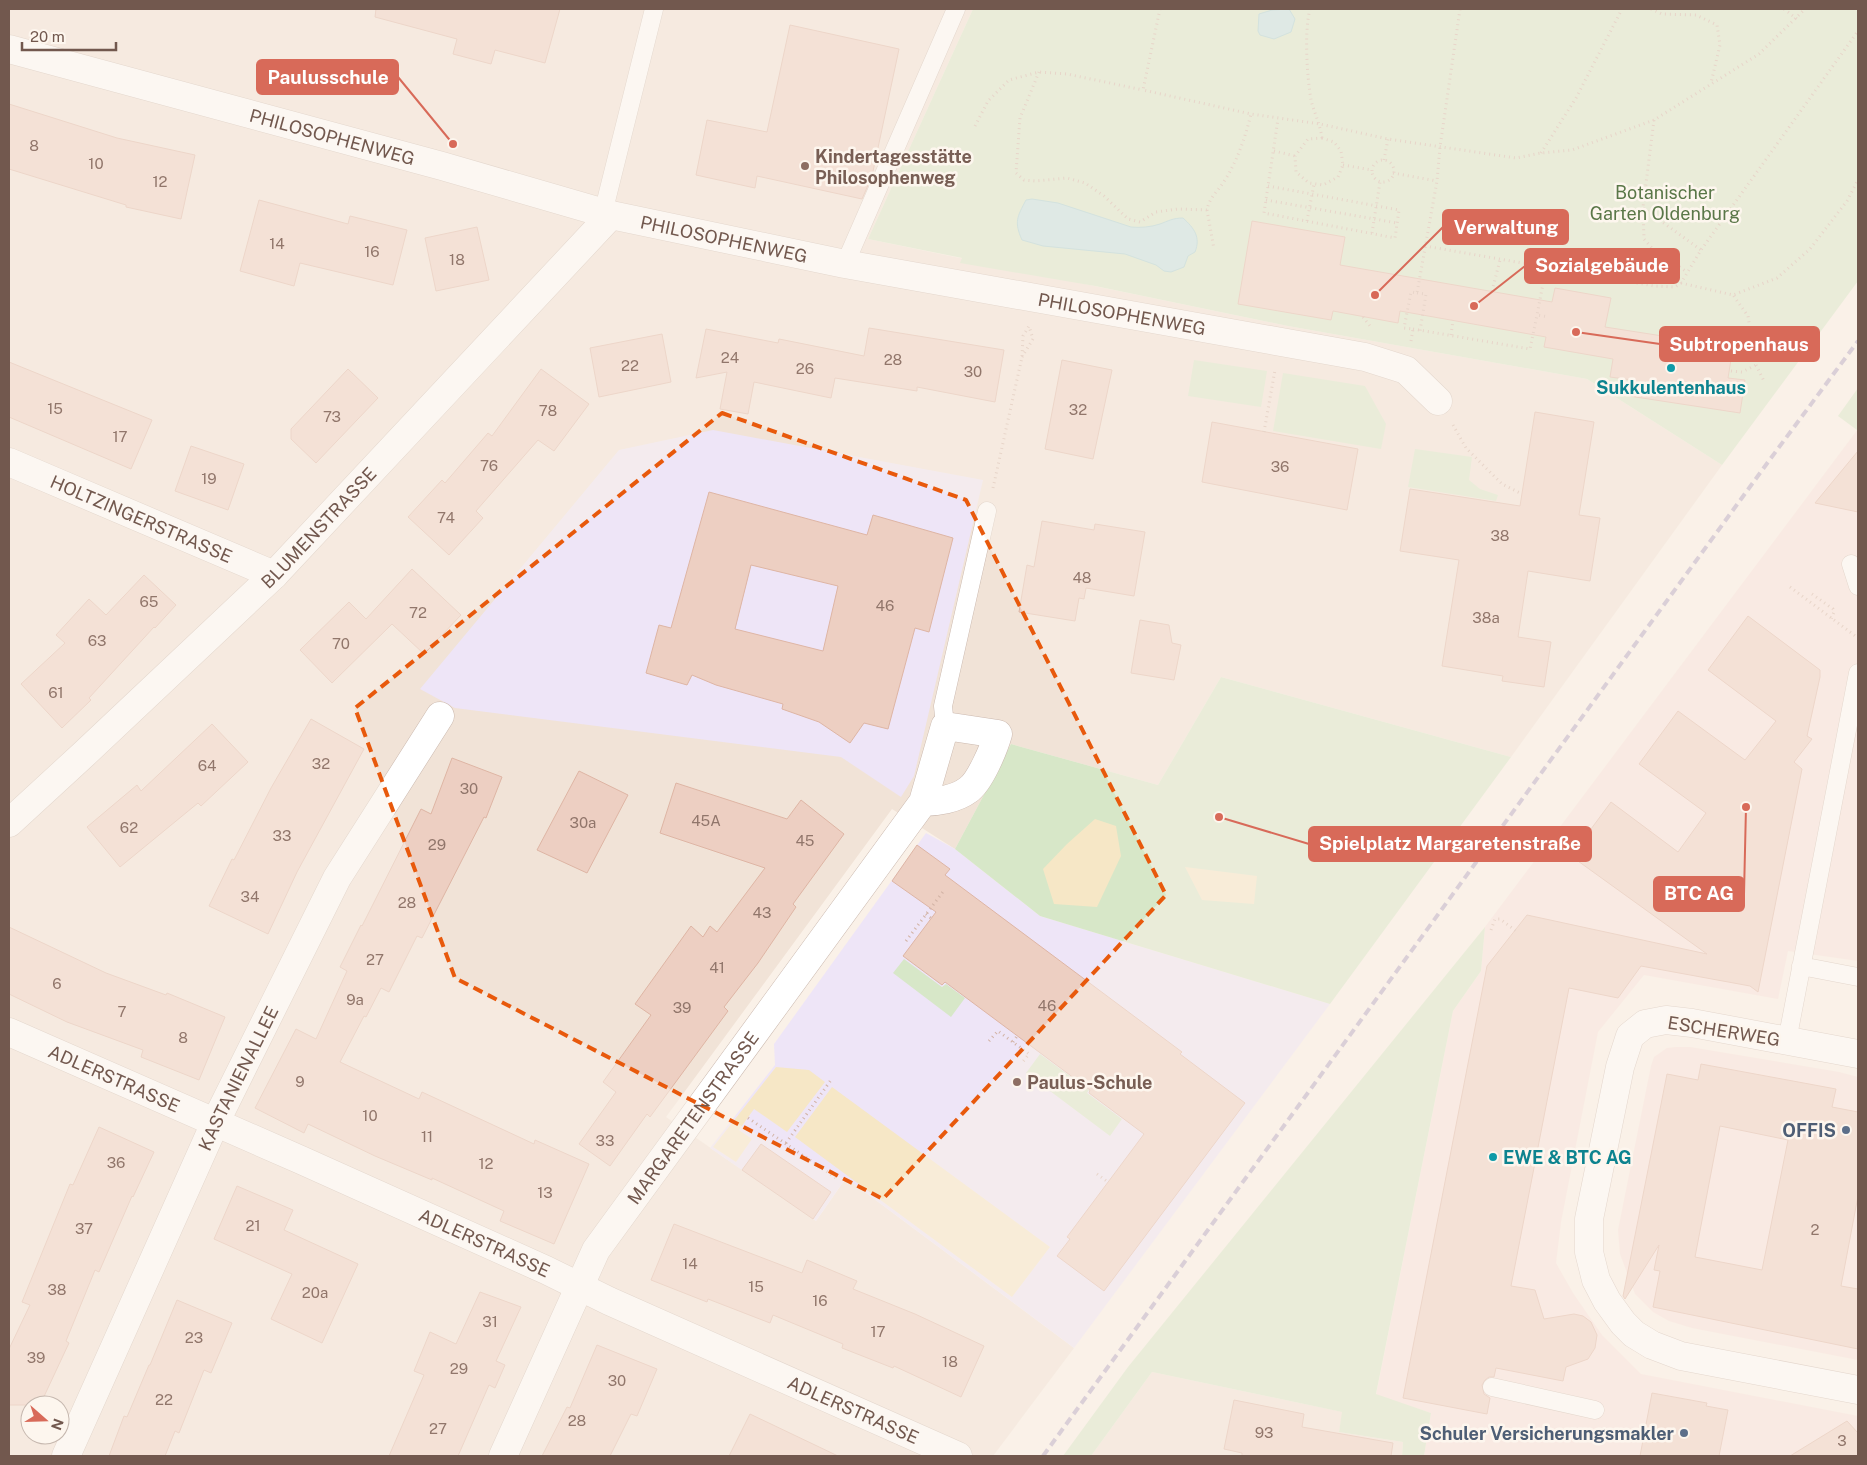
<svg xmlns="http://www.w3.org/2000/svg" width="1867" height="1465" font-family="'Public Sans',sans-serif">
<style>
.residential{fill:#f1e3d7;fill-rule:evenodd}
.commercial{fill:#f9e3dd}
.education{fill:#eee5f7}
.green{fill:#d7e7c8}
.sand{fill:#f6e7c6}
.water{fill:#bee0e2;stroke:#a5d0d3}
.building{fill:#edcfc2;stroke:#deb5a4;fill-rule:evenodd}
.lines{fill:none;stroke-linecap:round;stroke-linejoin:round}
.lane-casing{stroke:#cbb9af;stroke-width:19}
.street-casing{stroke:#cbb9af;stroke-width:29}
.path{stroke:#d2b3a5;stroke-width:3;stroke-dasharray:1 4;stroke-linecap:butt}
.lane{stroke:#fff;stroke-width:18}
.street{stroke:#fff;stroke-width:28}
.rail{stroke:#b4a7c3;stroke-width:4;stroke-dasharray:8 5;stroke-linecap:butt}
.marked{fill:none;stroke:#e8590c;stroke-width:4;stroke-dasharray:10 6;stroke-linejoin:round}
.education-dot{fill:#8d6e63;stroke:#fdf6ee;stroke-width:2}
.culture-dot{fill:#0f9aa8;stroke:#fdf6ee;stroke-width:2}
.service-dot{fill:#5c6f8a;stroke:#fdf6ee;stroke-width:2}
.labels{text-anchor:middle;dominant-baseline:central;stroke-width:5;stroke-linejoin:round;paint-order:stroke}
.number-label{font-size:15px;fill:#91766b}
.street-label{font-size:18px;fill:#72584e;stroke:#fdf6ee}
.education-label{font-size:18px;font-weight:bold;fill:#785e54;stroke:#fdf6ee;text-anchor:start}
.park-label{font-size:18px;fill:#5a7748;stroke:#fdf6ee}
.culture-label{font-size:18px;font-weight:bold;fill:#0d838f;stroke:#fdf6ee}
.service-label{font-size:18px;font-weight:bold;fill:#4e5e75;stroke:#fdf6ee;text-anchor:end}
.leader{fill:none;stroke:#d86a59;stroke-width:2}
.callout-dot{fill:#d86a59;stroke:#fdf6ee;stroke-width:2}
.callout{fill:#d86a59;stroke:#d86a59;stroke-width:2}
.callout-label{font-size:19px;text-anchor:middle;font-weight:bold;fill:#fff}
</style>
<rect width="100%" height="100%" fill="#faf1e8"/>
<path class="residential" d="M9,9H973L868,239L1288,326L1587,379L1722,465L1511,757L1221,677L1158,785L1011,744L955,849L892,809L666,1117L816,1221L846,1178L1074,1348L993,1456H9ZM30,1405H60V1435H30Z
M1152,1372L1343,1412L1339,1432L1403,1442L1402,1456H1091Z"/>
<path class="commercial" d="M1858,429V961L1788,951L1778,999L1644,975L1598,1032L1561,1222L1556,1263L1573,1293L1602,1335L1641,1374L1858,1416V1456H1424L1431,1413L1376,1395L1453,1011L1481,971L1485,927Z
M1676,1047H1690L1839,1072L1858,1077V1360L1692,1328L1669,1321L1653,1312L1635,1294L1620,1254L1618,1230L1651,1066L1654,1057L1667,1048Z"/>
<path class="education" d="M713,430L983,480L914,776L901,797L841,757L455,708L420,689L619,450Z
M926,833L955,849L1040,916L1330,1004L1074,1348L846,1178L816,1221L710,1148L775,1065L774,1044Z"/>
<path class="green" d="M973,9H1858V281L1722,465L1587,379L1288,326L1095,286L960,263L962,258L868,239Z
M1194,360L1267,371L1261,407L1188,396Z
M1283,373L1365,386L1386,424L1381,449L1273,431Z
M1858,388V429L1857,430L1838,416Z
M1415,449L1472,457L1469,480L1480,489L1498,495L1496,501L1408,487Z
M1221,677L1511,757L1330,1004L1040,916L955,849L1011,744L1158,785Z
M1485,927L1481,971L1453,1011L1376,1394L1431,1413L1424,1456H1402L1403,1442L1339,1432L1342,1412L1152,1372L1091,1456H1063L1128,1367Z
M904,959L942,987L946,984L965,998L951,1017L893,973Z
M1040,1054L1089,1090L1087,1093L1122,1119L1110,1136L1026,1073Z"/>
<path class="sand" d="M1095,819L1116,826L1121,856L1097,907L1054,904L1043,869L1067,844Z
M1185,867L1257,876L1254,904L1202,900Z
M776,1067L809,1070L825,1082L787,1132L754,1109L739,1130L752,1139L736,1162L713,1147Z
M832,1087L1050,1247L1012,1297L795,1137Z"/>
<path class="water" d="M1289,9L1295,19L1291,32L1274,39L1260,35L1258,31L1259,14L1272,10Z
M1032,199L1058,203L1131,227C1140,228 1151,227 1160,224C1168,221 1173,218 1183,218C1194,228 1201,237 1195,252L1188,256L1184,267L1171,272L1164,271L1156,265L1125,254L1043,246L1022,240C1014,222 1017,217 1026,200Z"/>
<path class="building" d="M376,9H560L545,63L495,50L491,64L453,54L457,39L375,17Z
M790,25L899,49L872,176L862,199L757,176L755,188L696,175L707,120L767,132Z
M9,104L117,138L195,155L181,219L126,207V205L9,169Z
M259,200L348,224L350,216L407,230L393,285L300,263L294,286L240,271Z
M1252,221L1345,237L1340,265L1552,302L1555,288L1611,298L1605,327L1733,347L1728,378L1745,380L1740,413L1629,396L1632,380L1610,377L1613,359L1544,347L1546,337L1400,311L1398,323L1333,311L1331,320L1238,304Z
M477,227L489,280L436,291L425,238Z
M869,328L1004,350L995,402L917,387V391L835,378L831,398L754,382L748,414L720,409L727,372L696,378L706,329L778,343L779,339L864,356Z
M662,334L671,382L599,397L590,348Z
M1062,360L1112,370L1093,459L1045,449Z
M9,362L152,420L131,469L9,417Z
M348,369L378,398L316,463L291,439V429Z
M541,369L589,404L554,451L538,440L476,511L483,518L449,555L408,517L442,480L445,483L488,433L492,436Z
M1535,412L1594,422L1579,515L1600,518L1590,581L1528,571L1518,637L1551,642L1544,687L1502,681L1503,676L1442,666L1459,560L1400,551L1410,489L1520,506Z
M1212,422L1358,449L1347,510L1202,482Z
M191,446L244,464L228,510L175,491Z
M1858,451V512L1815,503Z
M709,492L867,535L873,515L953,538L929,632L915,628L888,729L864,723L850,743L819,722L782,709L783,704L716,685L692,675L687,685L646,673L659,625L671,628ZM751,565L838,586L823,651L735,629Z
M1042,521L1094,530L1095,524L1145,532L1134,596L1086,588L1084,599L1079,598L1075,621L1019,612L1027,565L1034,567Z
M412,569L461,615L424,654L392,624L332,683L300,650L349,602L366,619Z
M144,575L176,605L155,628L154,627L89,698L91,700L62,728L21,684L65,643L56,635L89,599L106,615Z
M1748,616L1820,670V677L1807,736L1812,739L1794,762L1802,769L1758,992L1750,986L1641,966L1618,998L1569,988L1511,1286L1535,1290L1544,1319L1574,1314L1583,1316L1591,1322L1597,1335L1595,1348L1588,1359L1566,1367L1563,1381L1496,1368L1494,1377H1489L1485,1380L1482,1385L1484,1394L1490,1398L1487,1414L1403,1398L1487,966L1527,915L1707,954L1571,856L1611,802L1678,852L1706,813L1639,764L1678,711L1745,760L1776,721L1708,670Z
M1140,620L1169,625L1172,643L1181,645L1174,680L1131,673Z
M311,719L364,749L297,872L268,934L209,906L232,859L234,860L271,788Z
M212,724L248,762L201,806L198,803L120,867L87,827L137,785L141,791Z
M452,758L502,777L486,818L484,817L422,938L417,936L389,992L381,988L366,1017L364,1016L340,1062L419,1099L422,1092L534,1144L535,1140L589,1164L554,1244L500,1221L504,1211L432,1178V1180L375,1156L308,1124L304,1133L255,1108L296,1029L316,1039L347,971L340,967L361,925L362,926L421,809L431,814Z
M579,771L628,795L587,873L537,850Z
M676,783L787,819L801,800L844,834L793,904L796,907L758,963L724,1007L728,1011L650,1117L647,1114L610,1166L579,1144L616,1092L603,1082L651,1015L635,1004L691,926L703,937L710,926L717,932L765,868L660,833Z
M917,845L950,869L945,875L1182,1052L1180,1054L1245,1103L1104,1291L1057,1256L1070,1239L1067,1237L1144,1134L1089,1093L1090,1090L945,982L942,985L903,956L936,912L892,881Z
M9,927L106,973L166,995L167,993L225,1017L199,1080L141,1057L143,1050L67,1022L9,994Z
M1701,1064L1836,1089L1832,1107L1858,1112V1196L1841,1286L1858,1289V1349L1653,1307L1660,1271L1654,1270L1659,1245L1625,1299L1623,1296L1667,1074L1698,1080ZM1720,1126L1788,1140L1762,1270L1695,1257Z
M99,1127L154,1152L133,1197L132,1196L99,1272L95,1270L66,1341L69,1343L40,1405H9V1349L30,1305L22,1302L70,1184L73,1185Z
M761,1144L831,1192L813,1219L742,1170Z
M237,1186L293,1210L284,1230L358,1264L322,1343L271,1319L292,1274L214,1239Z
M674,1224L802,1273L807,1260L857,1281L853,1289L915,1314L984,1346L961,1397L894,1366L893,1368L842,1348L843,1344L773,1315L770,1323L708,1299L707,1302L651,1280Z
M480,1292L521,1307L496,1361L505,1365L495,1388L489,1385L458,1456H389L424,1375L414,1371L430,1332L456,1344Z
M177,1300L232,1323L211,1373L204,1370L179,1433L175,1431L165,1456H109L124,1416L127,1417L149,1365H150Z
M597,1345L657,1369L637,1416L631,1414L610,1456H542L567,1407L570,1408Z
M1652,1393L1707,1403L1706,1406L1728,1410L1719,1456H1640Z
M1234,1400L1304,1414L1302,1427L1393,1443L1391,1456H1242V1453L1224,1449Z
M750,1414L838,1456H729Z
M1847,1421L1858,1433V1456H1790Z"/>
<g class="lines">
<defs>
<path id="lane" d="M603,213L654,9
M845,264L956,9
M1851,564L1858,586
M945,726L943,706L987,511
M1801,966L1858,977
M1787,1041L1858,673
M1492,1387L1595,1410"/>
<g id="street">
<path id="s1" d="M9,49L442,166L611,215L845,264L1365,357L1406,370L1438,401"/>
<path id="s2" d="M9,462L274,575"/>
<path id="s3" d="M9,823L84,754L274,575L611,215"/>
<path id="s4" d="M9,1032L301,1160L546,1270L609,1301L958,1456"/>
<path d="M1858,1054L1692,1023L1666,1020L1645,1024L1630,1036L1620,1067L1589,1219V1252L1596,1280L1607,1301L1623,1323L1634,1334L1652,1345L1681,1356L1858,1390"/>
<path id="s5" d="M66,1456L215,1123L337,878L440,716"/>
<path id="s6" d="M503,1456L596,1250L923,802L945,726L998,734C994,748 980,782 968,790C956,799 937,802 923,802"/>
</g>
</defs>
<use href="#lane" class="lane-casing"/>
<use href="#street" class="street-casing"/>
<path class="path" d="M1160,9L1143,90L1251,114L1320,124L1388,139L1516,158L1541,153L1572,150L1654,120L1759,54L1805,9
M1310,9C1304,32 1307,76 1311,100C1314,112 1320,124 1322,138
M1651,9L1662,14L1696,15L1717,25L1720,45L1711,83
M1784,9L1797,19
M1039,72L1020,118L1016,173L1024,180L1035,181L1067,178L1085,183L1104,196L1128,219L1140,222L1156,212L1178,209L1207,210C1209,198 1218,191 1225,180C1238,159 1245,138 1251,114
M1654,120L1643,207L1644,239L1652,248L1687,272
M975,126L988,101L1009,80L1039,72L1067,74L1143,90
M1322,138L1334,142L1341,151L1343,165L1338,177L1323,185L1309,183L1296,172L1295,156L1308,139Z
M1274,151L1295,156
M1541,153L1576,98L1622,9
M1384,160L1388,139
M1372 171a11 11 0 1 1 22 0a11 11 0 1 1-22 0Z
M1343,165L1372,170
M1393,173L1437,181
M1268,186L1399,210L1395,238L1264,213L1278,119
M1266,200L1397,223
M1643,208L1701,250
M1207,210L1214,249
M1307,221L1314,184
M1372,233L1380,182
M1425,246L1654,286L1675,287L1681,283L1701,250L1858,31
M1652,248L1654,286
M1546,268L1537,315L1549,317
M1681,283L1733,295L1777,278L1810,249L1847,201L1858,180
M1492,291L1500,260
M1417,293L1426,294L1420,331
M1363,317L1370,326
M1413,329L1530,349L1537,315
M1451,335L1453,320
M1411,341L1413,329L1404,328L1411,292L1417,293L1437,181L1440,147L1460,9
M1022,357L1033,339L1029,326
M1756,365L1764,381
M1731,371L1742,372L1756,365L1748,316L1733,295
M1453,425L1466,448L1502,484L1522,494
M1264,432L1275,370
M993,488L1022,357L1023,336L1029,326
M1790,587L1858,638
M1812,594L1833,609L1834,612L1831,619
M926,914L932,919
M1491,930L1495,919H1500L1516,931
M906,941L945,889
M989,1041L998,1031L1029,1054L1021,1064
M1013,1042L1017,1036
M748,1118L836,1178
M786,1143L831,1080
M1097,1174L1108,1182"/>
<use href="#lane" class="lane"/>
<use href="#street" class="street"/>
<path class="rail" d="M1043,1456L1771,458L1858,341"/>
</g>
<path d="M0 0H1867V1465H0ZM722,413L966,500L1166,895L883,1199L455,978L355,708Z" fill="#faf1e8" fill-opacity=".55" fill-rule="evenodd"/>
<path class="marked" d="M722,413L966,500L1166,895L883,1199L455,978L355,708Z"/>
<g class="education-dot">
<circle cx="805" cy="166" r="5"/>
<circle cx="1017" cy="1082" r="5"/>
</g>
<g class="culture-dot">
<circle cx="1671" cy="368" r="5"/>
<circle cx="1493" cy="1157" r="5"/>
</g>
<g class="service-dot">
<circle cx="1846" cy="1130" r="5"/>
<circle cx="1684" cy="1433" r="5"/>
</g>
<g class="labels">
<g class="number-label">
<text x="34" y="145">8</text>
<text x="96" y="163">10</text>
<text x="160" y="181">12</text>
<text x="277" y="243">14</text>
<text x="372" y="251">16</text>
<text x="457" y="259">18</text>
<text x="730" y="357">24</text>
<text x="893" y="359">28</text>
<text x="630" y="365">22</text>
<text x="805" y="368">26</text>
<text x="973" y="371">30</text>
<text x="55" y="408">15</text>
<text x="1078" y="409">32</text>
<text x="548" y="410">78</text>
<text x="332" y="416">73</text>
<text x="120" y="436">17</text>
<text x="489" y="465">76</text>
<text x="1280" y="466">36</text>
<text x="209" y="478">19</text>
<text x="446" y="517">74</text>
<text x="1500" y="535">38</text>
<text x="1082" y="577">48</text>
<text x="149" y="601">65</text>
<text x="885" y="605">46</text>
<text x="418" y="612">72</text>
<text x="1486" y="617">38a</text>
<text x="97" y="640">63</text>
<text x="341" y="643">70</text>
<text x="56" y="692">61</text>
<text x="321" y="763">32</text>
<text x="207" y="765">64</text>
<text x="469" y="788">30</text>
<text x="706" y="820">45A</text>
<text x="583" y="822">30a</text>
<text x="129" y="827">62</text>
<text x="282" y="835">33</text>
<text x="805" y="840">45</text>
<text x="437" y="844">29</text>
<text x="250" y="896">34</text>
<text x="407" y="902">28</text>
<text x="762" y="912">43</text>
<text x="375" y="959">27</text>
<text x="717" y="967">41</text>
<text x="57" y="983">6</text>
<text x="355" y="999">9a</text>
<text x="1047" y="1005">46</text>
<text x="682" y="1007">39</text>
<text x="122" y="1011">7</text>
<text x="183" y="1037">8</text>
<text x="300" y="1081">9</text>
<text x="370" y="1115">10</text>
<text x="427" y="1136">11</text>
<text x="605" y="1140">33</text>
<text x="116" y="1162">36</text>
<text x="486" y="1163">12</text>
<text x="545" y="1192">13</text>
<text x="253" y="1225">21</text>
<text x="84" y="1228">37</text>
<text x="1815" y="1229">2</text>
<text x="690" y="1263">14</text>
<text x="756" y="1286">15</text>
<text x="57" y="1289">38</text>
<text x="315" y="1292">20a</text>
<text x="820" y="1300">16</text>
<text x="490" y="1321">31</text>
<text x="878" y="1331">17</text>
<text x="194" y="1337">23</text>
<text x="36" y="1357">39</text>
<text x="950" y="1361">18</text>
<text x="459" y="1368">29</text>
<text x="617" y="1380">30</text>
<text x="164" y="1399">22</text>
<text x="577" y="1420">28</text>
<text x="438" y="1428">27</text>
<text x="1264" y="1432">93</text>
<text x="1842" y="1440">3</text>
</g>
<g class="street-label">
<text stroke="none"><textPath href="#s1" startOffset="335">PHILOSOPHENWEG</textPath></text>
<text stroke="none"><textPath href="#s1" startOffset="740">PHILOSOPHENWEG</textPath></text>
<text stroke="none"><textPath href="#s1" startOffset="1145">PHILOSOPHENWEG</textPath></text>
<text stroke="none"><textPath href="#s2" startOffset="144">HOLTZINGERSTRASSE</textPath></text>
<text stroke="none"><textPath href="#s3" startOffset="428">BLUMENSTRASSE</textPath></text>
<text transform="translate(1724 1031) rotate(9)">ESCHERWEG</text>
<text stroke="none"><textPath href="#s5" startOffset="415">KASTANIENALLEE</textPath></text>
<text stroke="none"><textPath href="#s4" startOffset="115">ADLERSTRASSE</textPath></text>
<text stroke="none"><textPath href="#s6" startOffset="390">MARGARETENSTRASSE</textPath></text>
<text stroke="none"><textPath href="#s4" startOffset="520">ADLERSTRASSE</textPath></text>
<text stroke="none"><textPath href="#s4" startOffset="925">ADLERSTRASSE</textPath></text>
</g>
<g class="education-label">
<text x="815" y="156">Kindertagesstätte<tspan x="815" dy="21">Philosophenweg</tspan></text>
<text x="1027" y="1082">Paulus-Schule</text>
</g>
<g class="park-label">
<text x="1665" y="192">Botanischer<tspan x="1665" dy="21">Garten Oldenburg</tspan></text>
</g>
<g class="culture-label">
<text x="1671" y="387">Sukkulentenhaus</text>
<text x="1503" y="1157" text-anchor="start">EWE &amp; BTC AG</text>
</g>
<g class="service-label">
<text x="1836" y="1130">OFFIS</text>
<text x="1674" y="1433">Schuler Versicherungsmakler</text>
</g>
</g>
<path class="leader" d="M453 144L398 77M1375 295L1443 227M1474 306L1525 266M1576 332L1660 344M1219 817L1309 844M1746 807L1744 894"/>
<g class="callout-dot">
<circle cx="453" cy="144" r="5"/>
<circle cx="1375" cy="295" r="5"/>
<circle cx="1474" cy="306" r="5"/>
<circle cx="1576" cy="332" r="5"/>
<circle cx="1219" cy="817" r="5"/>
<circle cx="1746" cy="807" r="5"/>
</g>
<g class="callout">
<rect x="257" y="60" width="141" height="34" rx="5"/>
<rect x="1443" y="210" width="125" height="34" rx="5"/>
<rect x="1525" y="249" width="154" height="34" rx="5"/>
<rect x="1660" y="327" width="159" height="34" rx="5"/>
<rect x="1309" y="827" width="282" height="34" rx="5"/>
<rect x="1654" y="877" width="90" height="34" rx="5"/>
</g>
<g class="callout-label">
<text x="328" y="84">Paulusschule</text>
<text x="1506" y="234">Verwaltung</text>
<text x="1602" y="272">Sozialgebäude</text>
<text x="1739" y="351">Subtropenhaus</text>
<text x="1450" y="850">Spielplatz Margaretenstraße</text>
<text x="1699" y="900">BTC AG</text>
</g>
<rect width="1867" height="1465" fill="none" stroke="#72584e" stroke-width="20"/>
<g transform="translate(45 1420) rotate(110)"><circle r="24" fill="#fdf6ee" stroke="#c5b7ae"/>
<path d="M0-4L9 19L0 12L-9 19Z" fill="#d86a59"/>
<text y="-8" font-size="14" font-weight="bold" text-anchor="middle" fill="#72584e">N</text>
</g>
<path d="M22 42v8h94v-8" fill="none" stroke="#72584e" stroke-width="2.5"/>
<text x="30" y="42" font-size="15" fill="#72584e" stroke="#fdf6ee" stroke-width="4" paint-order="stroke">20 m</text>
</svg>
